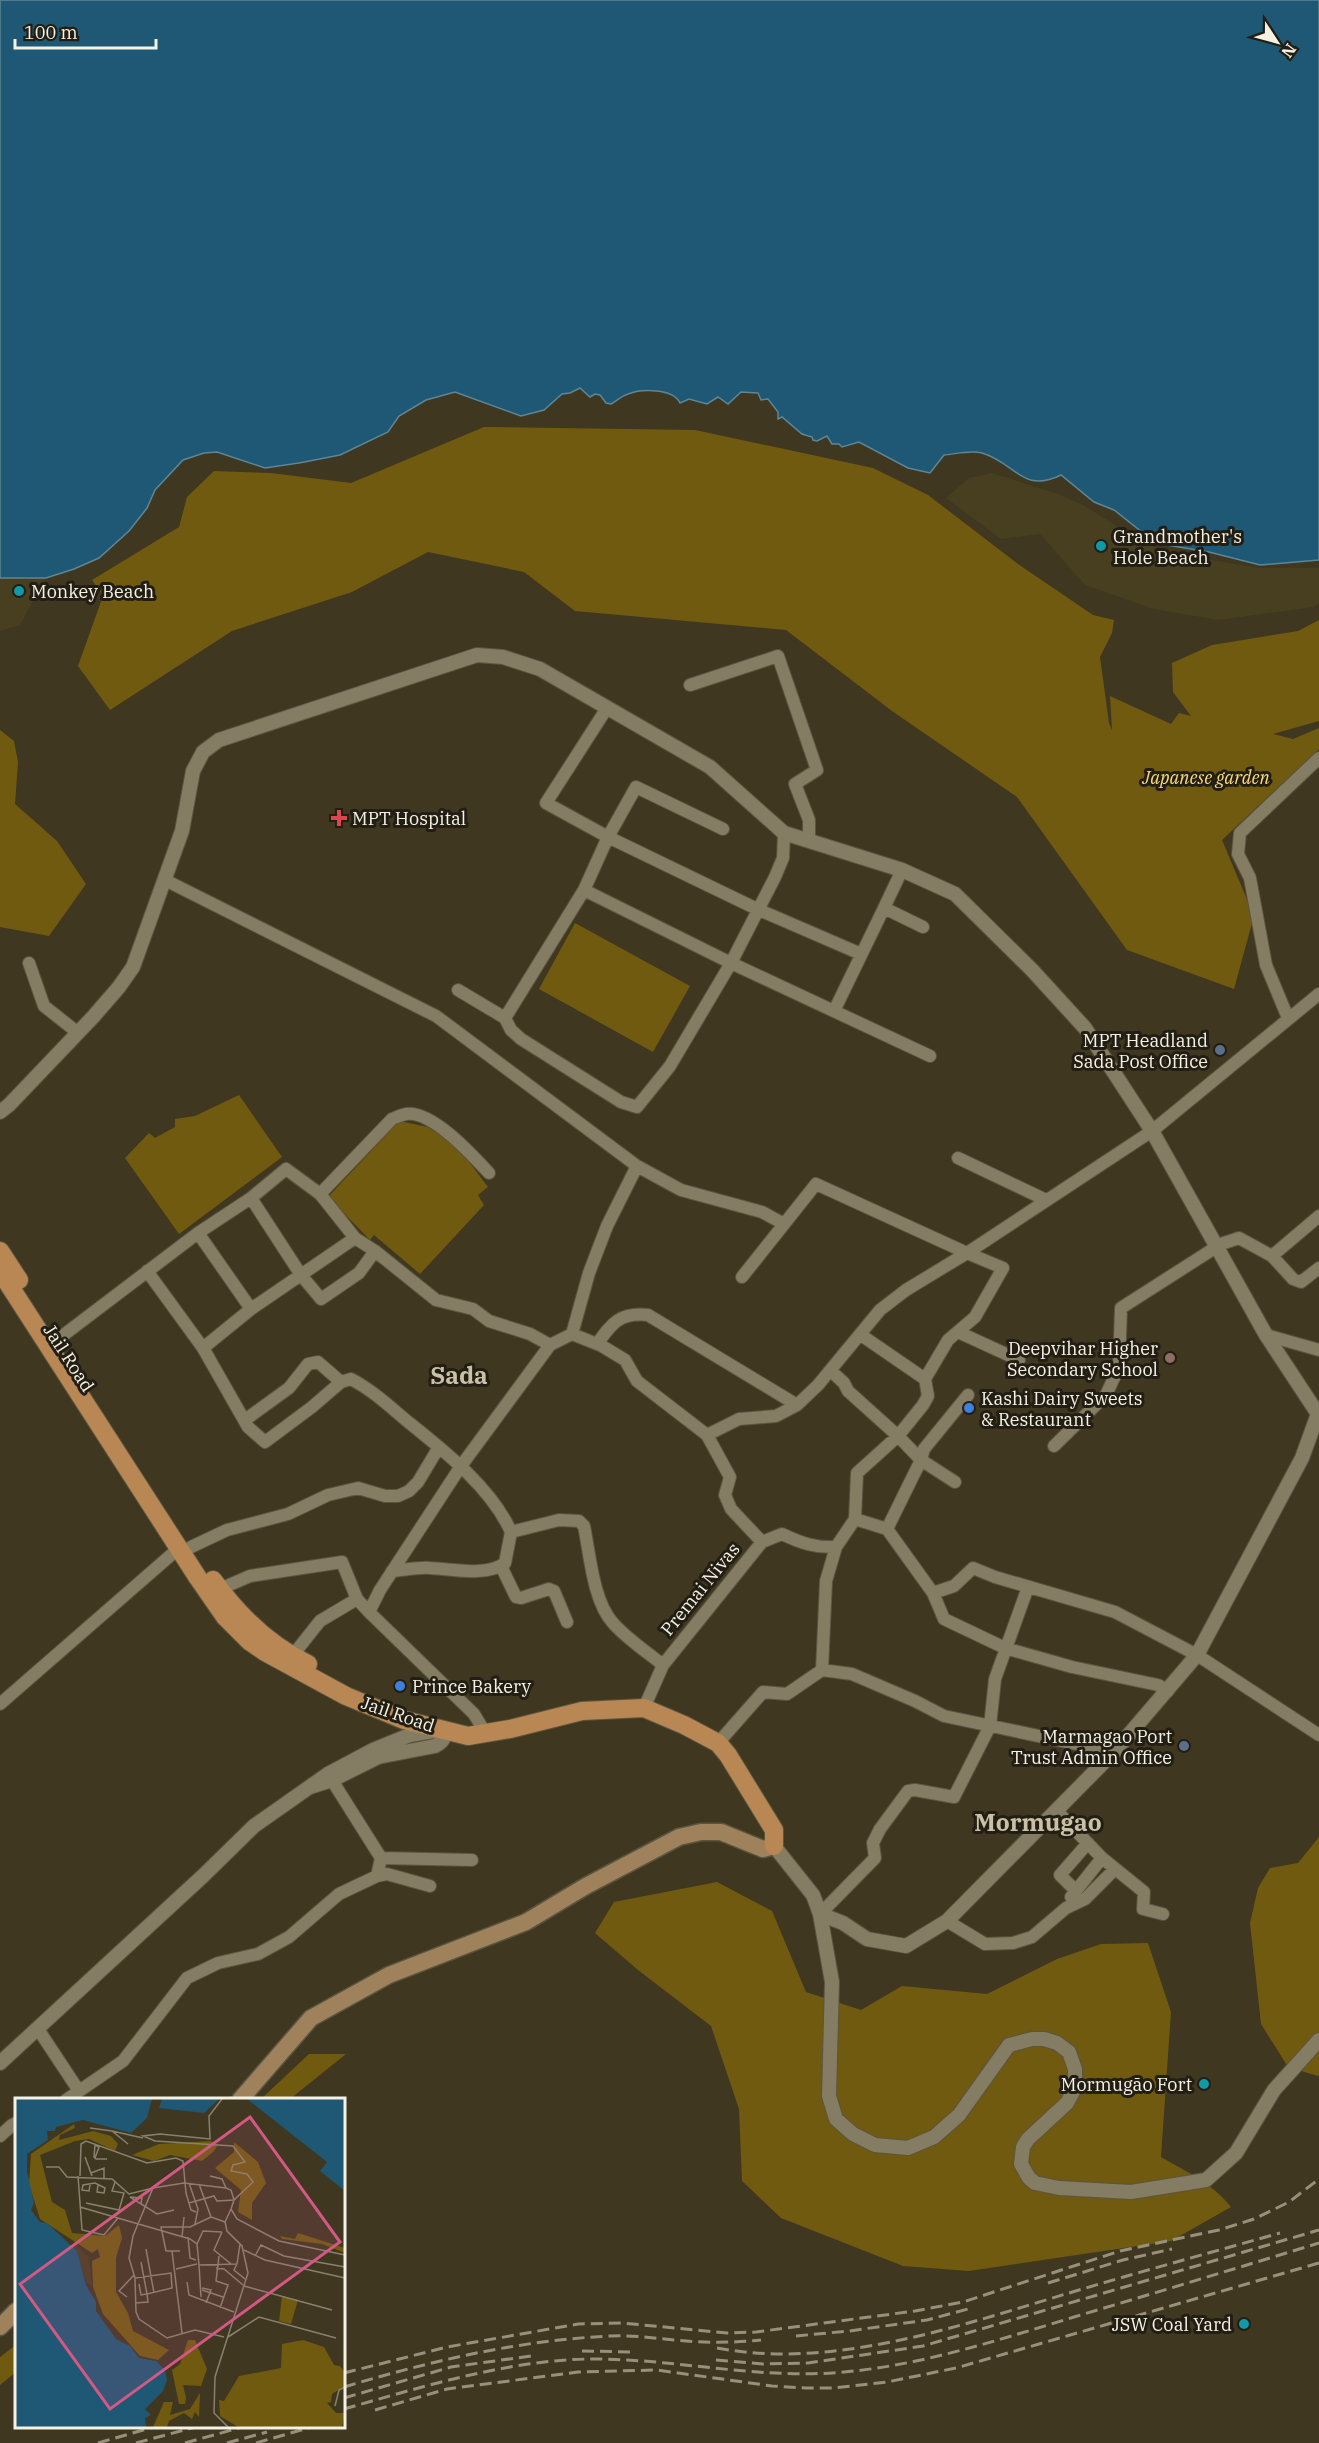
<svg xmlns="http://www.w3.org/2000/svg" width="1319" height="2443" font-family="'IBM Plex Serif',serif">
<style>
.green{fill:#705a10}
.sand{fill:#473f1f}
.water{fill:#1e5874;stroke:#5e8695;stroke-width:1.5}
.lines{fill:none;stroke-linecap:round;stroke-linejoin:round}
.minor-casing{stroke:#5b5540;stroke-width:14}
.tertiary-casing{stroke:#5b5540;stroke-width:16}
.secondary-casing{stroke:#5b5540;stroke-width:19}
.primary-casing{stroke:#5b5540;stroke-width:20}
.minor{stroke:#847c63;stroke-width:12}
.tertiary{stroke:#847c63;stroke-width:14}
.secondary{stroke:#9f825b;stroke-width:16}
.primary{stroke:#b98753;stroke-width:18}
.rail{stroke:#96907d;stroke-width:3;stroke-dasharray:12 6;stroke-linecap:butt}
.culture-dot{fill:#0f9aa8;stroke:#221e14;stroke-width:2}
.health-dot{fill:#e0444e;stroke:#221e14;stroke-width:2}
.service-dot{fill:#5c6f8a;stroke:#221e14;stroke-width:2}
.education-dot{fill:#8d6e63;stroke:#221e14;stroke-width:2}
.shop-dot{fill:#3f7fe0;stroke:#221e14;stroke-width:2}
.labels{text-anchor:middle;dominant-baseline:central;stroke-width:6;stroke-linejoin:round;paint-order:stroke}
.poi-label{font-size:18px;fill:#f5f1e3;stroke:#221e14;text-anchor:start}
.park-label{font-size:18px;font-style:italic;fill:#fcdb77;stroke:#221e14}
.street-label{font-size:18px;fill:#f5f1e3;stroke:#221e14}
.district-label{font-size:24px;font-weight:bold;fill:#c9c0a5;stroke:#221e14}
.inset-road{fill:none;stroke:#88816e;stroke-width:1.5}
.view{fill:#d15984;fill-opacity:0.15;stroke:#d15984;stroke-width:3}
.inset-edge{fill:none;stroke:#f5f1e3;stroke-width:3}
</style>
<rect width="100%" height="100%" fill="#3f3720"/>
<path class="green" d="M484,427L695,430L873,468L928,495L1018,564L1093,615L1114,620L1112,633L1100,657L1109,723L1112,730L1110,696L1171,724L1179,713L1191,716L1173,692L1172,663L1212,645L1298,631L1319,620V721L1273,734L1293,739L1319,728V749L1222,840L1254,916L1234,989L1127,950L1017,797L892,711L786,630L575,611L524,572L428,552L352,592L232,631L110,710L78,666L103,596L92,580L179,527L187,497L214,471L271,473L351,483Z
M0,730L14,741L18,762L15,804L57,841L86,884L49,936L0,927Z
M575,923L690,986L653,1052L539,989Z
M239,1095L282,1157L179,1234L125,1158L149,1133L155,1138L175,1127V1119L195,1116Z
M399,1121L428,1127L458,1147L488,1187L478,1195L484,1205L420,1274L374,1235L370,1240L328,1197Z
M1319,1837V2075L1318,2076L1288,2067L1261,2024L1250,1923L1258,1888L1270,1868L1298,1863Z
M717,1882L772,1911L806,1992L861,2010L902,1986L987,1994L1057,1959L1101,1944L1148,1943L1171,2012L1161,2157C1187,2172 1212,2183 1231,2207L1171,2241L969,2271L903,2266L781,2218L742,2181L739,2109L711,2026L638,1970L595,1933L614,1902Z
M309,2054H346L290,2099H261Z
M16,2345V2372L0,2385V2357Z"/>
<path class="sand" d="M992,473L1058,494L1085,506L1134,537L1166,552L1259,568H1319V603L1314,607L1218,620L1154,609L1085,585L1040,534L1001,539L946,498L969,478Z
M27,577L46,578L20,625L0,631V578Z"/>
<path class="water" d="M0,0H1319V560L1260,565L1209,552L1167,545L1142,532L1114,510L1094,502L1061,475C1022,494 1016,463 982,453C970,450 956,454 944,455L930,473L908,468L859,442L842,447L839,444H832L827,436L817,441L813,440L812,437L802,434L782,417L778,419V412L768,399L761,400L758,393L741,392L728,404L718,397L707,404L689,399L680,403C673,388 641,389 628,394C622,396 616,401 611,404L606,403L600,395L595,394L590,397L580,388L570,393L562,394L544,410L521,416L455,392L426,400L399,416L388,432L340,455L299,463L265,468L217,452L204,453L183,460L155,490L147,508L129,531L99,558L74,569L46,578H0Z"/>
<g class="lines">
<defs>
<path id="minor" d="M690,685L778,656L817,770L795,784L809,820V841
M607,708L546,803L608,837L584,890L505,1018L511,1030L521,1039L621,1102L637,1107L670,1066L731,963L775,877L783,858L784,833
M723,829L636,787L608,837L757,909L861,954
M902,870L884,908L923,927
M165,880L436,1016L637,1166L681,1190L762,1212L784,1224
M584,890L731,963L930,1056
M29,963L44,1006L77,1032
M458,990L505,1018
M834,1011L884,908
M1288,1018L1266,965L1250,878L1238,854L1240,833L1319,758
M958,1158L1046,1200
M320,1194L355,1238L375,1251L436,1300L473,1309L489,1321L530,1334L550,1345
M251,1198L301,1275L321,1299L359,1273L375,1251
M198,1233L251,1309
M1272,1256L1319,1216
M147,1271L203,1348L248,1427L265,1442L312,1407L341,1382L351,1379C372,1390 388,1405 407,1421C443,1450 492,1488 511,1532L505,1563C487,1577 451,1569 430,1568C418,1567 405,1570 392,1571
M742,1277L816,1184L967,1253L1003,1268L975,1317L948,1340L925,1379L928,1396L923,1405L898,1436L857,1473L855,1519L836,1547L826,1581L822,1670
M958,1332L1019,1360
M572,1334L589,1273L607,1226L637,1166
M861,1335L925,1379
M1266,1335L1319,1350
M597,1344C612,1323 620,1312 648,1315L797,1405
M49,1346L198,1233L251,1198L286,1169L320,1194L392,1119C396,1117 401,1115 406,1114C432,1110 473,1156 489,1173
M203,1348L251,1309L355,1238
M831,1371L844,1383L848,1391L898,1436L921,1460L955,1482
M245,1420L289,1388L308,1364L318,1362L341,1382
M1054,1446L1106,1395L1119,1367L1121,1308L1221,1244L1239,1238L1272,1256L1293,1279L1301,1282L1319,1268
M855,1519L887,1529L933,1593L944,1619L1005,1648L1072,1667L1158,1685L1168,1691
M887,1529L921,1460L924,1449L968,1395
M511,1532L559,1520L579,1521L584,1526C590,1555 593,1601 613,1623C627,1639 647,1652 663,1665
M762,1542L782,1534C801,1543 815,1548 836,1547
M191,1547L227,1530L288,1514L328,1495L358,1488L385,1496H398L409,1491L418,1482L439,1447
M501,1566L516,1597L521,1598L549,1589L554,1591L567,1622
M220,1589L250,1576L342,1562L357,1599L369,1612
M933,1593L954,1586L973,1568L995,1577L1115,1612L1197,1655L1319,1735
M293,1655L320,1621L357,1599
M0,1704L179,1548
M644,1708L663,1665L762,1542L731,1509L725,1495L730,1477L707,1435
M486,1734L474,1714L369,1612L380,1590L461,1466L550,1345L572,1334L602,1346L625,1360L637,1381L707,1435L739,1419L776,1416L797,1405L818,1385L880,1310L906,1290L967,1253L1152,1131L1319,994
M718,1743L763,1692L787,1694L822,1670L852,1674L915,1701L944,1716L1114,1752
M1056,1810L1102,1858L1144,1892L1143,1909L1163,1914
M381,1858L472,1860
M377,1876L387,1874L430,1886
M1075,1890L1060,1875L1088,1843
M1071,1897L1102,1858
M820,1914L875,1858L873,1843L880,1829L908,1791L915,1790L954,1797L990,1726L995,1679L1028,1587
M947,1921L985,1944L1013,1943L1032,1937L1066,1908L1085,1899L1115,1869
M38,2029L79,2091
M66,2100L123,2061L187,1978L218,1963L258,1954L289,1937L339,1894L377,1876L381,1858L328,1774
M0,2136L12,2125L16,2123"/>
<path id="tertiary" d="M0,1112L9,1105L93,1017L119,987L133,967L182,831L193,771L203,752L219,740L477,655L503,657L540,669L710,767L784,833L902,870L955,894L1032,970L1085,1028L1152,1131L1266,1335L1318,1414L1302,1458L1197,1655L1114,1752L947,1921L906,1946L867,1939L843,1923L820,1914
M774,1846L813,1895L820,1914L832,1982L829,2096L836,2119L853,2134L875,2145L908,2148L934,2137L959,2115L1009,2045L1032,2039H1044L1057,2043L1069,2052L1075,2069V2088L1067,2103L1028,2139L1023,2147L1021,2164L1029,2178L1035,2183L1059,2188L1131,2192L1206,2180L1236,2153L1274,2090L1319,2040
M0,2063L204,1875L254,1826L328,1774L373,1750L410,1735L445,1729C445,1738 443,1742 435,1746L378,1757L332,1780L310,1787"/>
<path id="secondary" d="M240,2100L311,2018L389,1975L526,1922L586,1886L679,1837L701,1832H721L763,1849L774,1846
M0,2327L16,2311"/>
<path id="primary" d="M0,1251L19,1280
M0,1271L198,1578L225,1617L249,1641L265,1652L346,1696L404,1720L468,1736L510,1729L582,1711L644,1708L684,1725L718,1743L728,1755L774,1830V1846
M213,1580C238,1615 269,1645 308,1664"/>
</defs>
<use href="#minor" class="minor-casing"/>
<use href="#tertiary" class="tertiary-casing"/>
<use href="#secondary" class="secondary-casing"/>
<use href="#primary" class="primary-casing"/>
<use href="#minor" class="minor"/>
<use href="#tertiary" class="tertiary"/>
<use href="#secondary" class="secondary"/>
<use href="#primary" class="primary"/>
<path class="rail" d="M1048,2283L1123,2260L1172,2249
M796,2336L849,2331L927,2320L968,2309
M717,2348C833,2370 959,2326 1069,2293C1139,2272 1209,2253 1280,2233
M582,2351L636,2352
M716,2360L763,2364L808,2363L923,2346L1319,2230
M344,2373L447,2347L578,2324L622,2323L727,2333L756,2332L915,2311L963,2302L1120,2251L1219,2230L1254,2219L1289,2202L1319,2179
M344,2387C431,2361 519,2340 611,2336C632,2335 653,2338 674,2340C703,2343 732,2343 761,2340
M344,2398L451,2367L531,2356
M344,2409C422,2387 511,2359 594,2359C678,2359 760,2380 844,2372C923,2365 998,2340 1074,2317C1155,2293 1237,2268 1319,2243
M375,2410L447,2389L578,2372L657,2370L772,2386L806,2388H834L887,2382L956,2368L1319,2263
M98,2443L157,2426
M136,2443L199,2426
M185,2443L246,2426
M227,2443L267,2432
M256,2443L315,2426"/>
</g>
<g class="culture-dot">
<circle cx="1101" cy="546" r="6"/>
<circle cx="19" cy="591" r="6"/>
<circle cx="1204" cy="2084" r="6"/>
<circle cx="1244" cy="2324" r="6"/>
</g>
<path class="health-dot" d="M336 809h6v6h6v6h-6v6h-6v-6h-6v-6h6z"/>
<g class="service-dot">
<circle cx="1220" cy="1050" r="6"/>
<circle cx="1184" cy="1746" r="6"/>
</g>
<circle class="education-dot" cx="1170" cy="1358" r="6"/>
<g class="shop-dot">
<circle cx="969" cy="1408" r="6"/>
<circle cx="400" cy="1686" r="6"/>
</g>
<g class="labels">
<g class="poi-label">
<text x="1113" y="536">Grandmother's<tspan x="1113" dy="21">Hole Beach</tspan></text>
<text x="31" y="591">Monkey Beach</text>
<text x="352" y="818">MPT Hospital</text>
<text x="1208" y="1040" text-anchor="end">MPT Headland<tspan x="1208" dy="21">Sada Post Office</tspan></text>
<text x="1158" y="1348" text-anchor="end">Deepvihar Higher<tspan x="1158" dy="21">Secondary School</tspan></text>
<text x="981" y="1398">Kashi Dairy Sweets<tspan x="981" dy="21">&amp; Restaurant</tspan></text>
<text x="412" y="1686">Prince Bakery</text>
<text x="1172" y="1736" text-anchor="end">Marmagao Port<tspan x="1172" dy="21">Trust Admin Office</tspan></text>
<text x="1192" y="2084" text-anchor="end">Mormugão Fort</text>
<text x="1232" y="2324" text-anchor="end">JSW Coal Yard</text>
</g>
<g class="park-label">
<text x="1206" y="777">Japanese garden</text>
</g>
<g class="street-label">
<text transform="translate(69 1358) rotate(57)">Jail Road</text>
<text transform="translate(700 1589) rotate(-51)">Premai Nivas</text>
<text transform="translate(398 1714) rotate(19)">Jail Road</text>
</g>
<g class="district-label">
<text x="459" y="1375">Sada</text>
<text x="1038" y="1822">Mormugao</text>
</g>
</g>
<g transform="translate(15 2098)">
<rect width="330" height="330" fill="#3f3720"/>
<path d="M59,26L60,30L45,37L44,42L78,33L96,38L103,46L100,53L74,41L60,43L25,57L37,104L50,112L57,135L90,138L104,127L107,140L101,160V194L113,215L118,233L154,252L143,262L125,258L88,216L78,189L77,163L85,159L83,151L77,155L25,121L14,86L16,56ZM196,43L202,48L199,53L187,63L155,57L139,63L117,57L144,46ZM219,44L243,64L251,85L237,105V122L223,114L226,92L200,70L219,54ZM283,135L330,150V155L307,146L267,141L265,138L280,141ZM267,198L283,202L276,226L264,223ZM173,242H180L192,271L186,288L168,287L171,300L170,306H164L157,272L165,266ZM288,242L309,249L319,267L325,268L330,275V288L317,296L316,304L312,305L321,315H330L327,329H223L205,318L204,302L209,303L224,278L266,270L267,246ZM185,295L184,319L180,314L177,321L169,315L154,323L152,329H138L149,304H158L155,317L175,311Z" fill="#705a10"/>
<path d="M58,144L74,160L77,188L72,185Z" fill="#473f1f"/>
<path d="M0,1H137L132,20L116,35L68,22L41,29L40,33H32L33,42L12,56V73L19,105L16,112L25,124L32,125L62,153L71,187L81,204V213L101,241L115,248L124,260L141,263L150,272L152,282L148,293L130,311L136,317L130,320L131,329H0ZM147,1H204L189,15L144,10ZM232,1H330V93L305,73L312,64Z" fill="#1e5874"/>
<path class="inset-road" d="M207,1L194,18L195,41L145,36L128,38L140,43L218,48L230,64L218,67L216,73L232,76L238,84L219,102L216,111M75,30L97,33M113,46L97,33L128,40M70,59L77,78M80,60L84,49L80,47L79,59L81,61H92M31,69H44L52,79L97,81L114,96L138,90M76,75L89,70V81M63,78L67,132L89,137L103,120M65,78L66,46L71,43L132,65L161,60L168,63L171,95L176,112L181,114M195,78L207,81L211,90M174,85L183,111L180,126M184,86L196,119L210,124M75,87L74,93L67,92L68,87L80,85L90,90L89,95L82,94L83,87M71,105L104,112L109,95L97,93L100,84M126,105L127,100L115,99L142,116L159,112M174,105L199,98L202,103L219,102L216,92L211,90L169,85L138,90L118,138L114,160L120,180L121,214L124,221L152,240L180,232L209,239M65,109L175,141L182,146L184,167L222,166L225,146M216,111L222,121L264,143L330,157M207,134L199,152L216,166M167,139L169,119M173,139L175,160L181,162M182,146L188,133L207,134M131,151L139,195M229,152L250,162L330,180M157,153L167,235M165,153H151L146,129H175L196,119M204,158L201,183L213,187L205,210M240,158L246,147L269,158L330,169M222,166L219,172L230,181M184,167L186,199M201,170L209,171L228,187M161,171L182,166M120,180L156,175L157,190L132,196L133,204L120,205M172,184L174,197L219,214M124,186L126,197L132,196L126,164M229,188L317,212M187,190L196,192L191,205M187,192L208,199M112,199L104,193L119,177M213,239L244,219L321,240M320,308L324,292L330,289M213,329L199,315L200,279L233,175L227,148L212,133L210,124L216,111"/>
<path class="view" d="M235,19L325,144L95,311L5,186Z"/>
<rect width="330" height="330" class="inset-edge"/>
</g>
<g transform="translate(1277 42) rotate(126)" stroke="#221e14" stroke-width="4.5" paint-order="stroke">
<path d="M0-4.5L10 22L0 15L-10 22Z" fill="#f5f1e3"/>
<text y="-9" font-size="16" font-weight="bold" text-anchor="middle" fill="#f5f1e3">N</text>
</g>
<path d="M15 39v9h141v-9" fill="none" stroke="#f5f1e3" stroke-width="3"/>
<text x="24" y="39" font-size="18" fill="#f5f1e3" stroke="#221e14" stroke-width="4.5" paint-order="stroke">100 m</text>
</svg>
